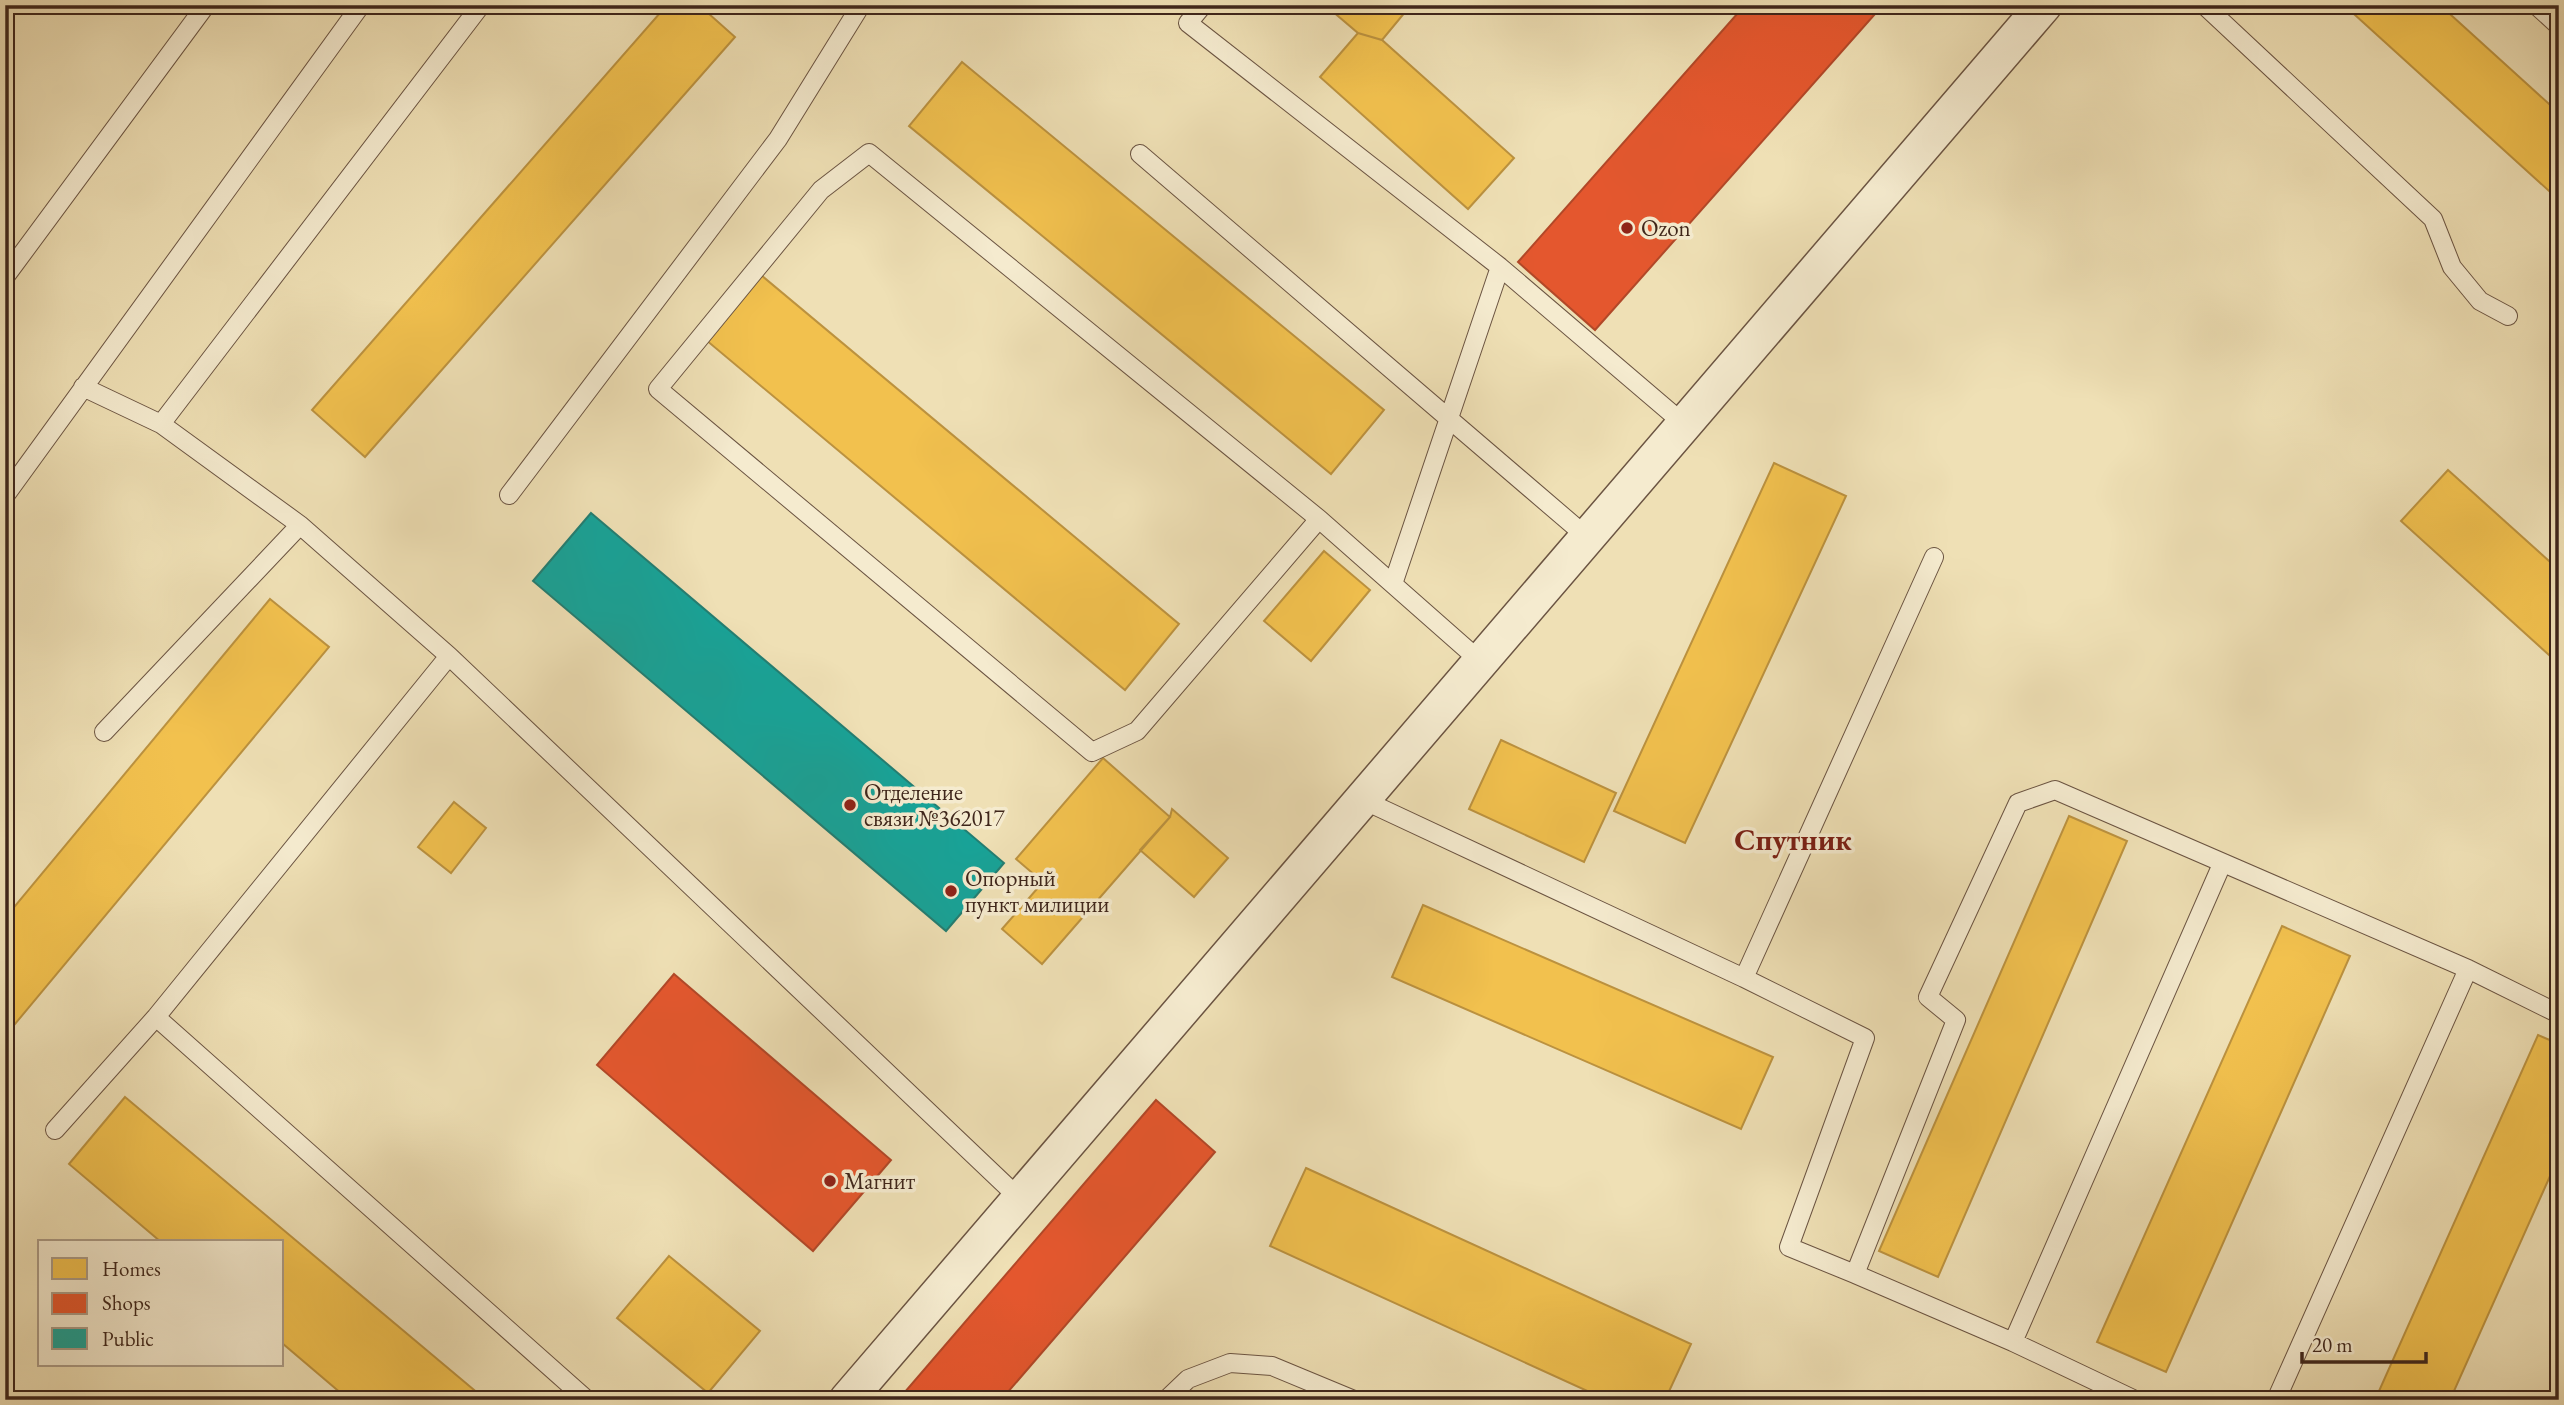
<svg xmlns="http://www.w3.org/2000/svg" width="2564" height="1405" font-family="'EB Garamond',serif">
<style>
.homes{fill:#f2c14e;stroke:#bc923f;stroke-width:2}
.shops{fill:#e4572e;stroke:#b24828;stroke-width:2}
.public{fill:#17a398;stroke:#237e72;stroke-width:2}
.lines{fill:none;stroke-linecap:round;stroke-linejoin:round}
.lane-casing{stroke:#6b5442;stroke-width:20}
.street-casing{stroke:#6b5442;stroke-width:38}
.lane{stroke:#f5ebcf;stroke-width:18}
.street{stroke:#f5ebcf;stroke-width:35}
.poi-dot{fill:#8f2418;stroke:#f5ebcf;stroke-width:2.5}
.labels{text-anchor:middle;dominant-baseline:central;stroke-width:7;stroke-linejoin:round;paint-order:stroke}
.poi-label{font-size:23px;fill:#3f261b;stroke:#f5ebcf;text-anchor:start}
.district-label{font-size:30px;font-weight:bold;fill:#7a1f14;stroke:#f5ebcf}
</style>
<rect width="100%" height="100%" fill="#efe0b5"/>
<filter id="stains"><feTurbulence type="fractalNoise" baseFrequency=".00286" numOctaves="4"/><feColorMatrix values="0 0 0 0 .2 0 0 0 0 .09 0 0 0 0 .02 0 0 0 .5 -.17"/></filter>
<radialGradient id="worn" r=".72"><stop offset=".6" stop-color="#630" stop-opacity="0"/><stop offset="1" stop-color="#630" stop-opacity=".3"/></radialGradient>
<path class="homes" d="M667,5H699L735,37L365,457L312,410Z
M1325,5H1411L1382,40L1358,33Z
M2344,5H2440L2559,113V200Z
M1358,33L1382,40L1514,158L1468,209L1320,77Z
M962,62L1384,410L1331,474L909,126Z
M761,275L1179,624L1125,690L706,340Z
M1774,463L1846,496L1685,843L1614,811Z
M2448,470L2559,570V664L2401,521Z
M1324,551L1370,590L1311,661L1264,621Z
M270,599L329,647L5,1036V918Z
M1501,740L1616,793L1584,862L1469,809Z
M1103,758L1170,817L1042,964L1002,929L1043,882L1016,859Z
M454,802L486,828L451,873L418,847Z
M1172,809L1228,858L1194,897L1140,850L1170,817Z
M2069,816L2127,841L1938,1277L1879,1251Z
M1423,905L1773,1057L1741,1129L1392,977Z
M2282,926L2350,956L2166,1372L2097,1342Z
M2538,1035L2559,1044V1156L2450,1400H2375Z
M125,1097L486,1400H349L282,1343V1242H161L69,1164Z
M1306,1168L1691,1344L1665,1400H1607L1270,1246Z
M669,1256L760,1331L708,1393L617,1318Z"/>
<path class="shops" d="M1745,5H1883L1595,330L1518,262Z
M674,974L891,1160L813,1251L597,1065Z
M1156,1100L1215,1152L1001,1400H898Z"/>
<path class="public" d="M591,513L1004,863L946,931L533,581Z"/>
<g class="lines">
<defs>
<path id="lane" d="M1203,5L1188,23L1500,267L1684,424
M2204,5L2433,219L2452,267L2480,301L2508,316
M2536,5L2559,26
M1140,154L1587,537
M5,277L206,5
M83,387L161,424L300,525L449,656L1020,1199
M161,424L481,5
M509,495L778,139L861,5
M5,496L361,5
M1319,519L1137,731L1092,752L658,389L821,190L869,153L1319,519L1480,661
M1393,584L1500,267
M104,732L300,525
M1361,799L1744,978L1865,1038L1789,1247L1855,1274
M1744,978L1934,557
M156,1017L587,1400
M55,1130L156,1017L449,656
M2013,1342L2222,864
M1166,1400L1188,1379L1230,1363L1272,1366L1354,1400
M2135,1400L2013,1342L1855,1274L1956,1020L1928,997L2018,803L2055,790L2468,969L2559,1014
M2276,1400L2468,969"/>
<path id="street" d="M847,1400L2044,5"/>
</defs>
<use href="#lane" class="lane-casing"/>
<use href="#street" class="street-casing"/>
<use href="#lane" class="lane"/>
<use href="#street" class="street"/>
</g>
<g class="poi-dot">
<circle cx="1627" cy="228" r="7"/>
<circle cx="850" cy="805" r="7"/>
<circle cx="951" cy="891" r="7"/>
<circle cx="830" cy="1181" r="7"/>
</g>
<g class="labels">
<g class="poi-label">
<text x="1641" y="228">Ozon</text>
<text x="864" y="792">Отделение<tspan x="864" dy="26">связи №362017</tspan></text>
<text x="965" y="878">Опорный<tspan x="965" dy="26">пункт милиции</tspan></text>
<text x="844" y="1181">Магнит</text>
</g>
<g class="district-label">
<text x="1793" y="839">Спутник</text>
</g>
</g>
<rect width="2564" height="1405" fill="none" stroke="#efe0b5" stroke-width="28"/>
<rect x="7" y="7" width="2550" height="1391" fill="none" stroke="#3f261b" stroke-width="3.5"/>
<rect x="14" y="14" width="2536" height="1377" fill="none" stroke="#3f261b" stroke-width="2"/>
<rect x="38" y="1240" width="245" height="126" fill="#f5ebcf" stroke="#ac9c87" stroke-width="2"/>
<rect x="52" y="1258" width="35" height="21" fill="#f2c14e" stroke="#ac9c87" stroke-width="2"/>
<text x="102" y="1276" font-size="21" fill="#3f261b">Homes</text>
<rect x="52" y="1293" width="35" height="21" fill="#e4572e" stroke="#ac9c87" stroke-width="2"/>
<text x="102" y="1310" font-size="21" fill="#3f261b">Shops</text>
<rect x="52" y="1328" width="35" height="21" fill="#17a398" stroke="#ac9c87" stroke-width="2"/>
<text x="102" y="1346" font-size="21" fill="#3f261b">Public</text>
<path d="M2302 1352v10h124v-10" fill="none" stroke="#3f261b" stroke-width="3.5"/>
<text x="2312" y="1352" font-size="21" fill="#3f261b" stroke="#f5ebcf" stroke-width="5" paint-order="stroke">20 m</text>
<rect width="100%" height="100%" filter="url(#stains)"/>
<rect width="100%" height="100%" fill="url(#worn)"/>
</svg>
